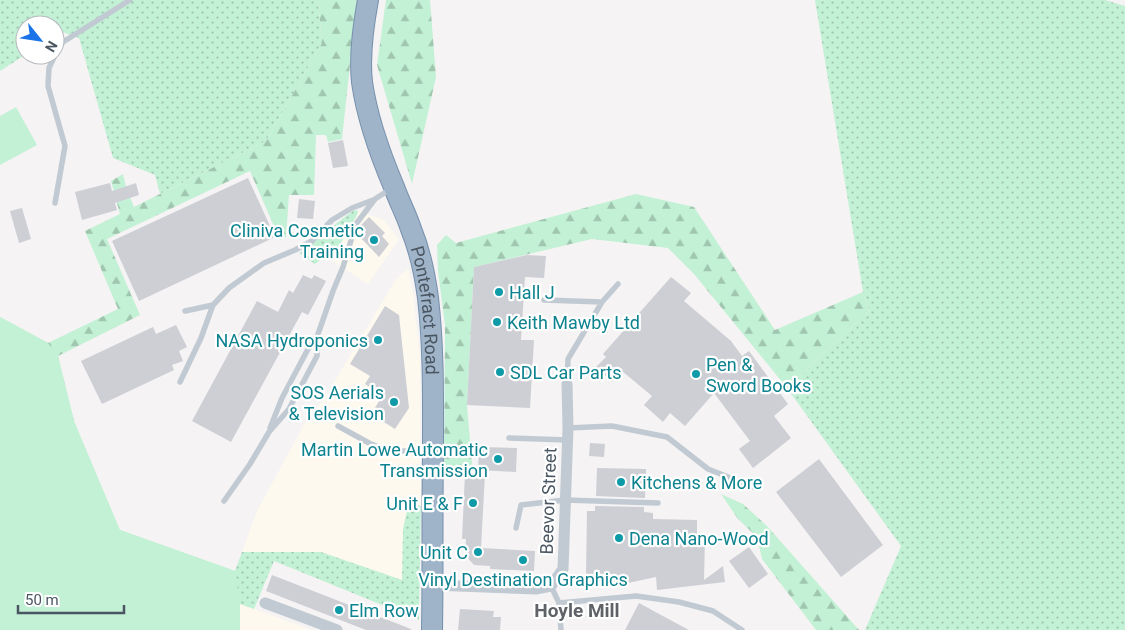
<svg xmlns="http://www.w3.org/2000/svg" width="1125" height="630" font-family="Roboto,sans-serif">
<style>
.commercial{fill:#fdf9ef}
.grass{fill:url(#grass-dots)}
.forest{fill:url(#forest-firs)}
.green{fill:#c3f1d5}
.building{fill:#cdcfd5}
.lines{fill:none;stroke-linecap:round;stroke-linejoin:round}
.trunk-casing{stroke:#7690ad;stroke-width:22}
.service{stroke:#c1cad2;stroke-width:5.5}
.minor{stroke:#c1cad2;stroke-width:11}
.trunk{stroke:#9fb4c9;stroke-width:20}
.culture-dot{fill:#0f9aa8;stroke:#fff;stroke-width:2}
.labels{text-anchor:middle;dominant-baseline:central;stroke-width:4.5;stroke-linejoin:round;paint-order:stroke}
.culture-label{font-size:18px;fill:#0d838f;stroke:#fff;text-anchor:start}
.street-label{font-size:18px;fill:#4a5661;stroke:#fff}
.neighbourhood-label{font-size:19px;font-weight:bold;fill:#5f6368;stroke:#fff}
</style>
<defs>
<pattern id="grass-dots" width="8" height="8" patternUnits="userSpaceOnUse" patternTransform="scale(1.25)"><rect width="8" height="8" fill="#c3f1d5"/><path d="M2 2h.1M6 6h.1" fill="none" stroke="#a0c6b0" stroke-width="1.8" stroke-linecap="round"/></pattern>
<pattern id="forest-firs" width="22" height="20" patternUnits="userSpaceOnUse" patternTransform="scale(1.25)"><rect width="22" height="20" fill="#c3f1d5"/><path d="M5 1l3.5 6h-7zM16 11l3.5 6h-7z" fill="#a0c6b0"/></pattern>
</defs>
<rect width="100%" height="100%" fill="#f5f3f3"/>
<path class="commercial" d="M358,211L384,220L399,239L368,284L331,260L357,215Z
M408,269L413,293L420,356L421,506L410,502L403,529V581L321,552H242L257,511L306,421L324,399L396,279Z
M240,604L254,609L312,630H240Z"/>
<path class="grass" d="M0,0H318L322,43L266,141L160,194L155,175L113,158L79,38L60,31L55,34V25H25V55L0,71Z
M815,0H1105L1125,6V630H865L901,546L787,388L869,311L863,292Z
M354,210L358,211L357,215L331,260L325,256L315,264L299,253L307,249L333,226Z
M409,502L421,506L419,620L274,561L254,609L240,604V630H0V580L120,530L235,571L242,552H321L402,580L403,529Z"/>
<path class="forest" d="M318,0H357L342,139L328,142L326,135H316L314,195H289L286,237L280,240L250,171L107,239L140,315L58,356L74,421L88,457L0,317L48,343L118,309L85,231L120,214L111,181L123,174L126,187L134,207L266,141L322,43Z
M386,0H430L436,77L412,184L377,65Z
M636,194L694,207L775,330L863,292L869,311L787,388L694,274L668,248L592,239L474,267L467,405L472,464L456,478L444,471L445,325L438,271L437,245L446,235L456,243Z
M721,494L743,504L767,526L859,630H816L762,559L757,537L738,519Z"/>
<path class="green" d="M16,107L37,145L0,165V116Z
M0,317L48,343L58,356L74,421L120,530L235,571L240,604V630H0Z"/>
<path class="building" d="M343,140L348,166L333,168L328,143Z
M248,178L275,237L139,301L112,241Z
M110,183L112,191L136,183L139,195L115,203L117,210L82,220L75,192Z
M299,199L315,201L313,219L297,218Z
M22,208L31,239L19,243L10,211Z
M369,217L385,233L382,236L389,244L379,257L360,237L366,230L361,225Z
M527,255L546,256L544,278L525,277L521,340H534L530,408L467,405L474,267Z
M303,275L312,279L314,275L326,281L308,315L302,312L231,442L192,421L257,301L278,312L289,290L293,293Z
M671,277L691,293L684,301L731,341L742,356L749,351L788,404L774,416L791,438L753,468L739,449L750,441L714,393L685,426L670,413L663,422L644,405L652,396L622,371L612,382L596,367L606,357L603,354Z
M385,306L399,315L409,408L395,429L371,414L383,395L365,384L370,376L350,364Z
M176,325L187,347L179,351L183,361L172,365L174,370L102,404L81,361L153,327L156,334Z
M590,443L605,444L604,457L589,456Z
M479,447L517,448L516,472L478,470Z
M819,459L883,545L841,577L776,492Z
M597,468L646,469L645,498L596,496Z
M465,473L485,474L481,548L535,551L534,571L490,569V566L474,565L465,555L466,539H462Z
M595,506L644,507V512L653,513V519L697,520V536H705L704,580L723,566L725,582L657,590L656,577L614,586V574H586L587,511H595Z
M749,547L768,574L749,588L729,561Z
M272,575L411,629V630H366L266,591Z
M639,603L661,615L689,630H625Z
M460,609L494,611L493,617H501L500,630H458Z"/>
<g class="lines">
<defs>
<g id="trunk">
<path id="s1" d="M368,0C363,27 359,55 362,82C367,118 380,154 394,187C399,201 406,214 411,229C420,251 425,275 428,298C434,350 433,401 433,453C432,512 433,571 432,630"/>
</g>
</defs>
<use href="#trunk" class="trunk-casing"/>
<path class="service" d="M55,54L63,42L130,0
M55,55L49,68L48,86L65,146L55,203
M544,300L602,302
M185,311L213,305L229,288L264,263L295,250L312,241L332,220L352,208L373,200
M180,382L201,338L213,305
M567,384L568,359L602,302L618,284
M338,426L369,443L388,451H431
M270,428L282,398L308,349L317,337
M568,428L612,426L667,437L708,469L756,488
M509,438L568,440
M224,501L250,464L269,432L289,409L317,356V337L333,291L343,267L356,224L375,199L392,188
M516,528L521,505L565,500L658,503
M551,586L559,603L561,630
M559,603L636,596L679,602L713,611L742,630"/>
<path class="minor" d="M433,585L536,589L551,586L563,569L568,428L567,384
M265,603L337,630"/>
<use href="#trunk" class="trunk"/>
</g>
<g class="culture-dot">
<circle cx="374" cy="240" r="5"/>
<circle cx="499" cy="292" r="5"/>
<circle cx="497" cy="322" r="5"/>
<circle cx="378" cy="340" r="5"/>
<circle cx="500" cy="372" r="5"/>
<circle cx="696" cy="374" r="5"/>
<circle cx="394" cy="402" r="5"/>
<circle cx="498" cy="459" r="5"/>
<circle cx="621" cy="482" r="5"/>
<circle cx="473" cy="503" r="5"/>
<circle cx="619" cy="538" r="5"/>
<circle cx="478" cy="552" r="5"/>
<circle cx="523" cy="560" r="5"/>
<circle cx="339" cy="610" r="5"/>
</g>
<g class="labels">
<g class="culture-label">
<text x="364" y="230" text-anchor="end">Cliniva Cosmetic<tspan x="364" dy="21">Training</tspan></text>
<text x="509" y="292">Hall J</text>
<text x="507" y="322">Keith Mawby Ltd</text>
<text x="368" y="340" text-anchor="end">NASA Hydroponics</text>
<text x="706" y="364">Pen &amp;<tspan x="706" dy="21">Sword Books</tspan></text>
<text x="510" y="372">SDL Car Parts</text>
<text x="384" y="392" text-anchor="end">SOS Aerials<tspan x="384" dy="21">&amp; Television</tspan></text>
<text x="488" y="449" text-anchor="end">Martin Lowe Automatic<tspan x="488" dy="21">Transmission</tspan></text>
<text x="631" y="482">Kitchens &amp; More</text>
<text x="463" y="503" text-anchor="end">Unit E &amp; F</text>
<text x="629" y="538">Dena Nano-Wood</text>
<text x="468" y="552" text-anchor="end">Unit C</text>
<text x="523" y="579" text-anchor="middle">Vinyl Destination Graphics</text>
<text x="349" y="610">Elm Row</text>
</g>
<g class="street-label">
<text stroke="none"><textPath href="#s1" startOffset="321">Pontefract Road</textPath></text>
<text transform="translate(548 501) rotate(-88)">Beevor Street</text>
</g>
<g class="neighbourhood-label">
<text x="577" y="610">Hoyle Mill</text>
</g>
</g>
<g transform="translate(40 40) rotate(120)"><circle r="24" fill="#ffffff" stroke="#b7bbc0"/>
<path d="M0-4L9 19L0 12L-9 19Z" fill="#1a73e8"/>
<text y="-8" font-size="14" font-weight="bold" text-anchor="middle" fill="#4a5661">N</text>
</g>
<path d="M18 605v8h106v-8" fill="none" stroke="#4a5661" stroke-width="2.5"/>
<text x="25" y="605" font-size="15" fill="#4a5661" stroke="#ffffff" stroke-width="4" paint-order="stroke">50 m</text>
</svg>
